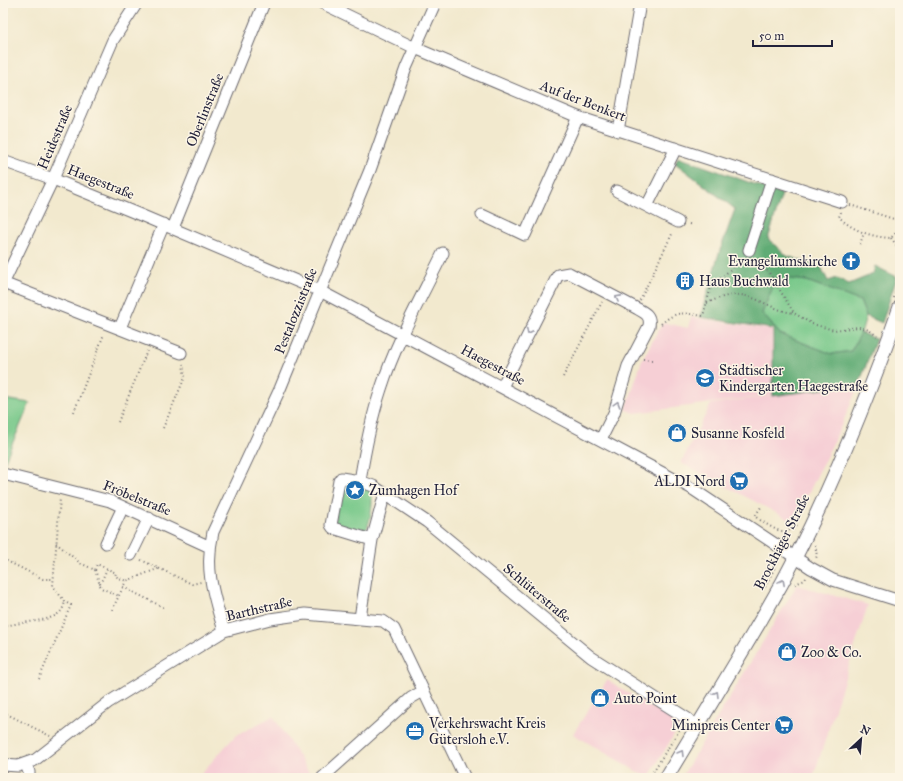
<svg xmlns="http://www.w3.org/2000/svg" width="903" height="781" font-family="'IM FELL Great Primer',serif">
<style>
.built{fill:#f6cfd5}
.green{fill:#77c889;stroke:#4c7562}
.forest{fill:#61ac75;stroke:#426758}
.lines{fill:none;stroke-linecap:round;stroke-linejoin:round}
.minor-casing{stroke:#6b686e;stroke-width:13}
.major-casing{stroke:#6b686e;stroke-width:15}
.path{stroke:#6b686e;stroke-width:2;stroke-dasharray:1 3;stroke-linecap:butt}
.minor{stroke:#fff;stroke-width:11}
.major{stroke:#fff;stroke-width:13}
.oneway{stroke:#9c9ca7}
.labels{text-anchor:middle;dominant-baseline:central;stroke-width:3;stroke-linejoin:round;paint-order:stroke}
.street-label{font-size:14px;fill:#22223b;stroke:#fcf5e5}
.poi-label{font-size:14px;fill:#22223b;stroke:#fcf5e5;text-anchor:start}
</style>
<rect width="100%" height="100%" fill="#fcf5e5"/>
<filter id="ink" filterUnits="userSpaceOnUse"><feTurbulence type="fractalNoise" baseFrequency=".025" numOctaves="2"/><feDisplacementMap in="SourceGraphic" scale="8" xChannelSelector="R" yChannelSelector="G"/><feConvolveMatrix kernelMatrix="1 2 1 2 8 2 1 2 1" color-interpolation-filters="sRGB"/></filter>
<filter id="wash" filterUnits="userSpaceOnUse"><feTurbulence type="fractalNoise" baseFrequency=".012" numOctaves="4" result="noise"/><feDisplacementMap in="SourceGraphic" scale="16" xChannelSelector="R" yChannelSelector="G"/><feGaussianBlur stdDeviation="0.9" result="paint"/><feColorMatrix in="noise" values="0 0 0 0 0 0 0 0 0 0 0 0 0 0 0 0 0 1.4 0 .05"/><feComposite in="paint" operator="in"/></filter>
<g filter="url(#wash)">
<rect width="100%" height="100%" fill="#f2e9ce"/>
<path class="built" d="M691,317L772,330L773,395L635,413L626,410L642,360L662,324L666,323L688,328Z
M859,384L843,422L795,521H792L681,463L711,404Z
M797,585L868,605L813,778H681Z
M607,680L680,725L648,778L573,734Z
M273,716L310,774L308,778H197L235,736Z"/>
<path class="green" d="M777,277L807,281L860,301L866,316L861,333L851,351L832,354L780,334L762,313Z
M3,399L30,403L3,465Z
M345,483C352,484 365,485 370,490C375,496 370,528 364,533L334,523L341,487Z"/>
<path class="forest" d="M678,157L782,194L768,239L787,256L821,267L828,281L837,278L849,284L873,274L875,266L897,277L882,323L866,316L860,301L807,281L777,277L762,313L780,334L832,354L851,351L861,333L876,339L859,384L773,396V329L700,317L718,256L735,209L675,163Z"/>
</g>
<g filter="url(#ink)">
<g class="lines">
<defs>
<path id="minor" d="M322,3L415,48L578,117L842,202
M618,131L640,3
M3,161L53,179L143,216L320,291L691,488L811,568L833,580L900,601
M617,191L678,222
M647,206L676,148
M482,215L525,235L578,117
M173,228L264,3
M749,250L772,179
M3,283L181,353
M3,284L53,179L113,40L137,3
M120,328L164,224
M502,387L558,275L569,273L636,308C645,313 651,315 649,326L628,366L614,413L601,439
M3,474L110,501L210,547
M360,481C365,450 371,419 381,389C396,342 421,298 443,253
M372,540L333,528L331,525L339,481L341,478L360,481L373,486L427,522L591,657L688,719L696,728
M106,543L123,507
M131,555L149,518
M360,618L372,540L385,493
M224,631C214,596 204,570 213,532L280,389L370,170L406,68L435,3
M3,765L18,766L35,760L109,702L224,631L270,619L305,614L383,621L394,629L465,778
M26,765L29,772V778
M322,778L411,698L423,691"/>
<path id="major" d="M666,778C705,713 745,649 782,583C829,495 867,401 900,307"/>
</defs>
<use href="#minor" class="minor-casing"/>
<use href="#major" class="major-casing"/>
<path class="path" d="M850,205L900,221
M841,212L839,217C853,231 872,237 891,238L900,228
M689,224L693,225
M891,238L900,250
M860,244L864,233
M749,261L768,271L794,313L812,324L834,330L859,327L869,330L877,336
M894,298L900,280
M640,300L673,232
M707,303C716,299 724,296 734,295C754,293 772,311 794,313
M661,324C677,310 683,313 703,316L711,287L743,258
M643,359L652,360
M563,377L602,302
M74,412L104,334
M118,422L147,351
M163,428L185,377L183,364
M757,518L755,516L761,507
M760,520C773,528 783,537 797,526
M56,543L80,563L95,570L97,564L116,573L115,576L126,581L160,568
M815,545L817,556L815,560
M3,559L43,579H54
M141,560L192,584L201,582
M95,570L101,588L119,596
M100,584L107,569
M795,584L805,580L806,578
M123,587L165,608
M765,587L775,567L774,556
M112,610L126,581
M3,627C18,621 52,623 61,611C63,609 64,605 65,602
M39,679L71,605L65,602L53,586L60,498
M3,712L50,736
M649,778L682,726"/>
<use href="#minor" class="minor"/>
<use href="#major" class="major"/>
</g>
<defs><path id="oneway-chevron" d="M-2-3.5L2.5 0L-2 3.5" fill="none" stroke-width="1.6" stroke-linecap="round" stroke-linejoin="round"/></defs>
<g class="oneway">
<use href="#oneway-chevron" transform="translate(618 298) rotate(-152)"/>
<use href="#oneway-chevron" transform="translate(529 332) rotate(117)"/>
<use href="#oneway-chevron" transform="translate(617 404) rotate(-73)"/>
<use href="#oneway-chevron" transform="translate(782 582) rotate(-62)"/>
<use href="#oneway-chevron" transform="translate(716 694) rotate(-59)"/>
<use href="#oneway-chevron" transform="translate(681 753) rotate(-59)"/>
</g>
</g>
<defs>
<symbol id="church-disc" viewBox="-11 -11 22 22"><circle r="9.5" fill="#1f6fb2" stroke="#fcf5e5"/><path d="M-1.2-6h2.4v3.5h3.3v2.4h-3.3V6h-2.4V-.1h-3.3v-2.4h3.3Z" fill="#fff"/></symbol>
<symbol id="building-disc" viewBox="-11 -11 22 22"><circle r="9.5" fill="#1f6fb2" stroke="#fcf5e5"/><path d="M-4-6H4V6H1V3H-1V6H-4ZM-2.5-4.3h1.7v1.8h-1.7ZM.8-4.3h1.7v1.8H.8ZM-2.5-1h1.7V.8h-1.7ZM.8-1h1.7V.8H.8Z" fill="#fff"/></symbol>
<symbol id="school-disc" viewBox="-11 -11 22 22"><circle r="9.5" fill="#1f6fb2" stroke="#fcf5e5"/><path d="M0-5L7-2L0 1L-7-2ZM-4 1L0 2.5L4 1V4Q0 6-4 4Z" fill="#fff"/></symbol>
<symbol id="shop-disc" viewBox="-11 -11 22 22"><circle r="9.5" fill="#1f6fb2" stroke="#fcf5e5"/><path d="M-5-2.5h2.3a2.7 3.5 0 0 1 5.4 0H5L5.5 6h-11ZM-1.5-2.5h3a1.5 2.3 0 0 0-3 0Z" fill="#fff"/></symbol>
<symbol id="supermarket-disc" viewBox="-11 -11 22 22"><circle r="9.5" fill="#1f6fb2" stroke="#fcf5e5"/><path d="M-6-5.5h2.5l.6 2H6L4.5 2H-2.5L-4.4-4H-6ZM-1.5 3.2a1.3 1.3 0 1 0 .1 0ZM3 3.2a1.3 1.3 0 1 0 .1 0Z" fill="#fff"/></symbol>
<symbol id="sight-disc" viewBox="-11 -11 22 22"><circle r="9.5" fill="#1f6fb2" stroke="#fcf5e5"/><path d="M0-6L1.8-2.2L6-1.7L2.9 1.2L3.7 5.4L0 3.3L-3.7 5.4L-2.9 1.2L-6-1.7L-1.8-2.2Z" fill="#fff"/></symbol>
<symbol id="office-disc" viewBox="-11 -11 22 22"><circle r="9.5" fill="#1f6fb2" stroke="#fcf5e5"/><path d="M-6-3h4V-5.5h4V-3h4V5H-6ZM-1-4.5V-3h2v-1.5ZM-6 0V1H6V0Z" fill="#fff"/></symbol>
</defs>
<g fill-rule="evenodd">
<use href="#church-disc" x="840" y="250" width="22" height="22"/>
<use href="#building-disc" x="674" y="270" width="22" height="22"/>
<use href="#school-disc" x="694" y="367" width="22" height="22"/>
<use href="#shop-disc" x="666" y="422" width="22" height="22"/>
<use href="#supermarket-disc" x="728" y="470" width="22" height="22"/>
<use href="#sight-disc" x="344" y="479" width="22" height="22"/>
<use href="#shop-disc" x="776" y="641" width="22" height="22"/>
<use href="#shop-disc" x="589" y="687" width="22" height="22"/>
<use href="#supermarket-disc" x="773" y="714" width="22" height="22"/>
<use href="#office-disc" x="404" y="720" width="22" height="22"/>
</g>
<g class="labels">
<g class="street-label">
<text transform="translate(583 101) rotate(21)">Auf der Benkert</text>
<text transform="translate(205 110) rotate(-68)">Oberlinstraße</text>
<text transform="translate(55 137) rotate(-67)">Heidestraße</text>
<text transform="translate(101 182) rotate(22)">Haegestraße</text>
<text transform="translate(296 311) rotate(-68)">Pestalozzistraße</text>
<text transform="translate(493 365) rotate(28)">Haegestraße</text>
<text transform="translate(137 498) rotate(22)">Fröbelstraße</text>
<text transform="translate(782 542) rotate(-63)">Brockhäger Straße</text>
<text transform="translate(537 593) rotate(40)">Schlüterstraße</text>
<text transform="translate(259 609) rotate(-13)">Barthstraße</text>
</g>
<g class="poi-label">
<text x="837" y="261" text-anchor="end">Evangeliumskirche</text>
<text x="699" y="281">Haus Buchwald</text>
<text x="719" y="370">Städtischer<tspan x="719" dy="16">Kindergarten Haegestraße</tspan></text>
<text x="691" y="433">Susanne Kosfeld</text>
<text x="725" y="481" text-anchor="end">ALDI Nord</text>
<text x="369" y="490">Zumhagen Hof</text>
<text x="801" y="652">Zoo &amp; Co.</text>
<text x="614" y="698">Auto Point</text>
<text x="429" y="723">Verkehrswacht Kreis<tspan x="429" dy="16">Gütersloh e.V.</tspan></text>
<text x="770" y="725" text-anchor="end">Minipreis Center</text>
</g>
</g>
<rect width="903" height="781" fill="none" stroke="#fcf5e5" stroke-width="16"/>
<g transform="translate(861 739) rotate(26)" stroke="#fcf5e5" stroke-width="3" paint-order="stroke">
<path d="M0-3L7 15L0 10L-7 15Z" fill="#22223b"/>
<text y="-6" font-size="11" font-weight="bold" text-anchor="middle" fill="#22223b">N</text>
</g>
<path d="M753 40v6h79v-6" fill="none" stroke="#22223b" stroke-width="2"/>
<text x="759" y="40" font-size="12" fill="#22223b" stroke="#fcf5e5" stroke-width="3" paint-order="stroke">50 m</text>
</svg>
